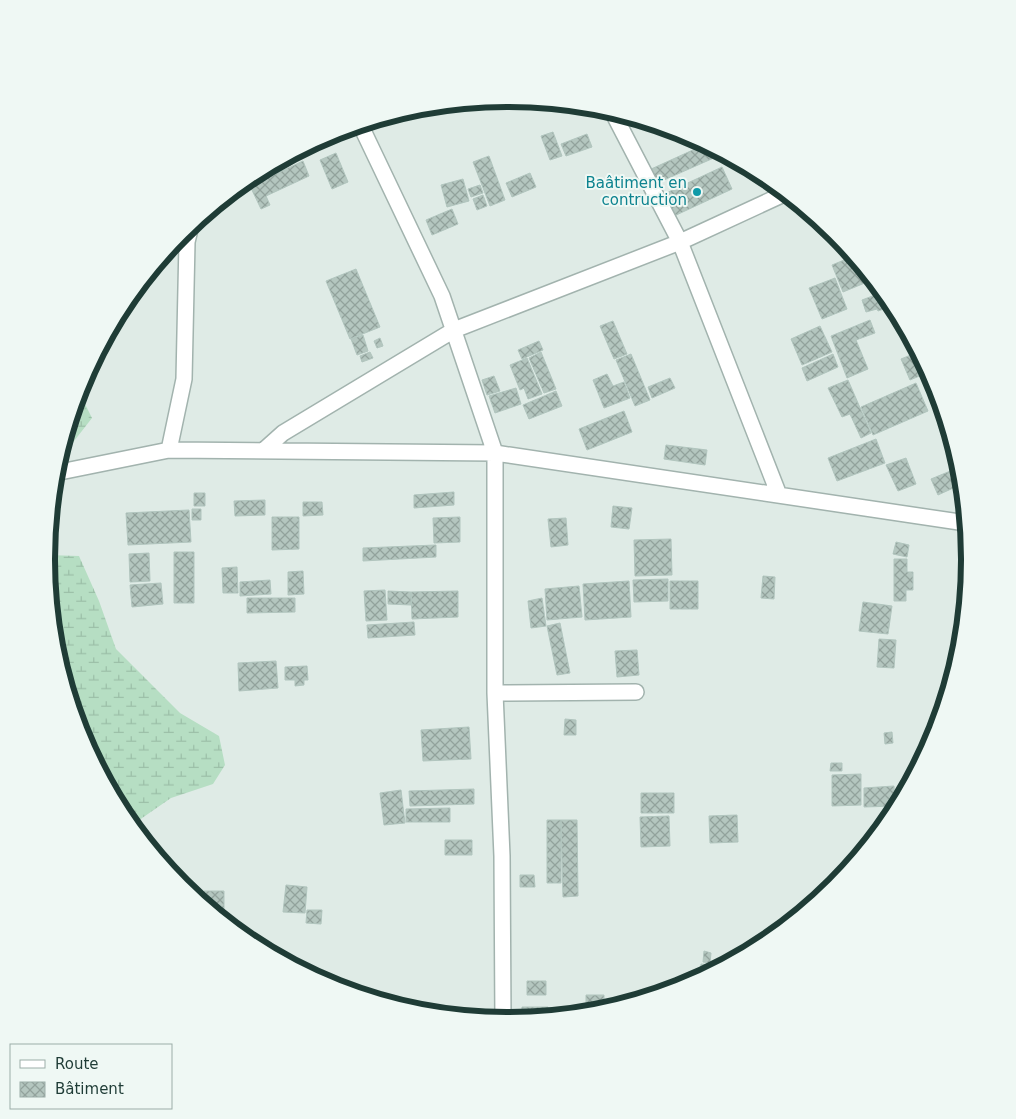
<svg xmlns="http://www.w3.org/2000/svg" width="1016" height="1119" font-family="'DejaVu Sans',sans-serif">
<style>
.wetland{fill:url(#wetland-marsh)}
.building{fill:url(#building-cross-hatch);stroke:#b1c5be}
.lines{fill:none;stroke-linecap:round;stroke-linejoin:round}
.minor-casing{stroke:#a2b3ae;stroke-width:18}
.minor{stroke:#fff;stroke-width:15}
.culture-dot{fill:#0f9aa8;stroke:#eff8f4;stroke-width:2}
.labels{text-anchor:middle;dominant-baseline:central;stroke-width:4;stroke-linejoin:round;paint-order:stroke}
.culture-label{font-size:15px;fill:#0d838f;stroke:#eff8f4;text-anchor:end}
.rim{fill:none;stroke:#1f3c36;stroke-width:6}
</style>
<defs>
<pattern id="wetland-marsh" width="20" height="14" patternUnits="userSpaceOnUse" patternTransform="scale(1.25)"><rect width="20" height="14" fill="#b6dec3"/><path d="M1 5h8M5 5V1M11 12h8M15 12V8" fill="none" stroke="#9cbfa8"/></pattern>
<pattern id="building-cross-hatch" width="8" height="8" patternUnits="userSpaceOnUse" patternTransform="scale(1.25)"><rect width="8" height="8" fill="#b4c6bf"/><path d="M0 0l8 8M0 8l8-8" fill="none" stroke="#92a29c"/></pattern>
</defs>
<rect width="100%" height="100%" fill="#dfebe6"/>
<path class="wetland" d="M79,392L92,418L64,454L59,455Z
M47,555L79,556L99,601L116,649L180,713L219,736L225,765L213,784L171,798L132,825L124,816L81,736L55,649Z"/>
<path class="building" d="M522,99L536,101L524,105Z
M553,132L562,156L550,160L541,136Z
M587,134L592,147L566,156L561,144Z
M706,144L711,147L716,157L655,184L649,170Z
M336,153L348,182L332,189L320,160Z
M489,156L505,200L490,206L473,162Z
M303,161L309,176L266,196L270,205L261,209L250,186Z
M722,167L732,189L672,217L662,195Z
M530,173L536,187L512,197L506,183Z
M463,179L469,201L447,207L441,185Z
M480,185L483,193L471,197L468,189Z
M483,195L487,206L477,210L473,199Z
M452,209L458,224L432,235L426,220Z
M854,256L872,280L843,292L832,265Z
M356,269L380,327L350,339L326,281Z
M835,278L847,309L822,319L809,288Z
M883,292L893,306L878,311L877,309L866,312L862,300Z
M870,320L875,333L856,340L868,369L847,378L831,336Z
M613,321L627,354L614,359L600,326Z
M820,326L832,352L802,365L791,339Z
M363,335L368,351L357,355L351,339Z
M380,338L383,346L377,348L374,341Z
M539,341L543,350L522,359L518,350Z
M370,352L373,358L362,362L360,356Z
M541,352L556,389L544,393L529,358Z
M918,352L929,372L910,380L901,359Z
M631,354L650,400L635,406L616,360Z
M833,354L838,367L807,381L802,368Z
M527,358L542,394L528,399L524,388L520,390L510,365Z
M607,374L613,386L624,382L630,398L604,408L593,380Z
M494,376L500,391L487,395L482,380Z
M670,378L675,388L652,398L648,387Z
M848,380L871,433L861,438L850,414L842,417L828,388Z
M916,383L928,411L873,435L861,407Z
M516,388L521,404L495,413L489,396Z
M556,391L562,406L529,419L523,405Z
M624,411L632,432L587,450L579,429Z
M876,439L885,463L837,481L828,458Z
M666,445L707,450L705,465L664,459Z
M906,458L916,484L898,491L886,465Z
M960,467L962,484L938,495L931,479Z
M454,492V505L414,508V495Z
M194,493H205V506H194Z
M265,500V515L235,516L234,501Z
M303,502H322L323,515L303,516Z
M613,506L632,508L629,529L611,527Z
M192,509H201V520H192Z
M189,510L191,542L128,545L126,513Z
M272,517H299V549L272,550Z
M460,517V542L434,543L433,518Z
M566,518L568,545L551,547L548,519Z
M671,539L672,575L635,576L634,540Z
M896,542L909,545L907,557L893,554Z
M436,545V557L363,561V548Z
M174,552H194V603H174Z
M149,553L150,581L130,582L129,554Z
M894,559H907V572H913V590H906V601H894Z
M237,567L238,593H223L222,568Z
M303,571L304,594L288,595V572Z
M763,576L775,577L774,599L761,598Z
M668,579V601L634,602L633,580Z
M270,580L271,594L240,596V582Z
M629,581L631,617L585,620L583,584Z
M670,581H698V609H670Z
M161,583L163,604L132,607L130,585Z
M579,586L582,617L547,620L545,589Z
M385,590L387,620L366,621L364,591Z
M388,591L411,592V605L388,604Z
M458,591V617L412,619L411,592Z
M247,598H295V612L247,613Z
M542,598L546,626L531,628L528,601Z
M863,602L892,606L888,634L859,631Z
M414,622L415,635L368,638L367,625Z
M560,623L570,673L557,675L547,626Z
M879,639L896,640L894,668L877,667Z
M637,650L639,675L617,677L615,651Z
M276,661L278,688L239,691L238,663Z
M307,666L308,680H304V685L295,686V680H285V667Z
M565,719L576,720V735H564Z
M469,727L471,759L423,761L421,730Z
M892,732L893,743L885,744L884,733Z
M831,763H842V771H830Z
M861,774V805L832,806V775Z
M894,786L895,806L864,807V788Z
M474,789V804L410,806L409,791Z
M401,790L405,823L384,825L380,793Z
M641,793H674V813H641Z
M450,808V822H406V809Z
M737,815L738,842L710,843L709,816Z
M669,816L670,846L641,847L640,817Z
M547,820H561V883H547Z
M561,820H577L578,896L563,897Z
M445,840H472V855H445Z
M520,875H534L535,887H520Z
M286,885L307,887L305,913L283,912Z
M204,891H224V914L216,915L205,905Z
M307,910H322L321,924L306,923Z
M704,951L711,953L710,963L703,962Z
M701,964L710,965L708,974L700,972Z
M527,981H546V995H527Z
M586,995H604V1011L586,1014Z
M522,1007H548V1017L521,1018Z"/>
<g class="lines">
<defs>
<path id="minor" d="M612,111L680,242L779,495
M360,124L442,296L495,453V693L502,856L503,1021
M169,450L184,379L187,242L191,225
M264,450L283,433L454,330L680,242L786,193
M55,473L169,450L495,453L966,523
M495,693L636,692"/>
</defs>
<use href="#minor" class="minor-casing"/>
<use href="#minor" class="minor"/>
</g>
<circle class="culture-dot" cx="697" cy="192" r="5"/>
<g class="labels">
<g class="culture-label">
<text x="687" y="183">Baâtiment en<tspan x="687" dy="17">contruction</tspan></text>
</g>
</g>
<path d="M0 0H1016V1119H0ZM507 107H509A452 452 0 0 1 961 559V560A452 452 0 0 1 509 1012H507A452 452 0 0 1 55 560V559A452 452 0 0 1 507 107Z" fill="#eff8f4" fill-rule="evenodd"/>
<path class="rim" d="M507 107H509A452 452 0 0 1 961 559V560A452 452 0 0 1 509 1012H507A452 452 0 0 1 55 560V559A452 452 0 0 1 507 107Z"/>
<rect x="10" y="1044" width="162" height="65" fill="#eff8f4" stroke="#9cada8"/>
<rect x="20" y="1060" width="25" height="8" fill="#ffffff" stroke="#9cada8"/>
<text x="55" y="1069" font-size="15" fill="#1f3c36">Route</text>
<rect x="20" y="1082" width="25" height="15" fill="url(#building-cross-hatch)" stroke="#9cada8"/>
<text x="55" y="1094" font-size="15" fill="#1f3c36">Bâtiment</text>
</svg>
